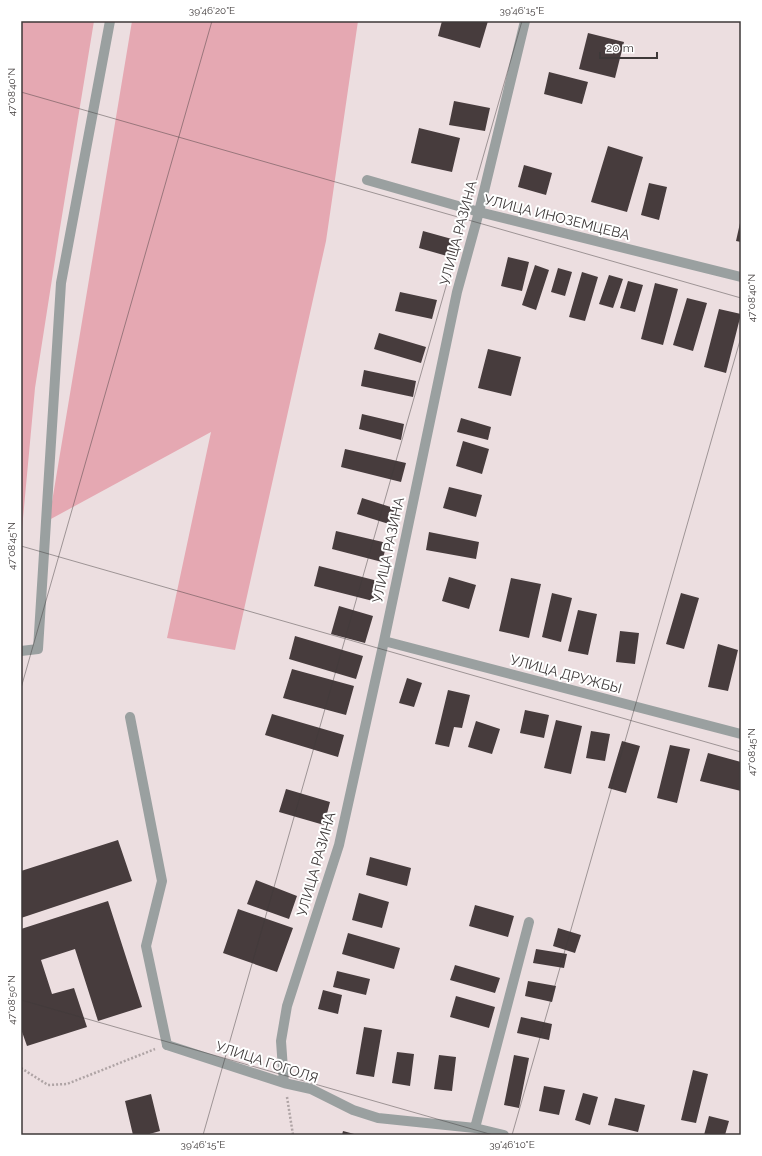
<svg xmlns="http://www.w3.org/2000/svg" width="762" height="1156" font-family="Raleway,sans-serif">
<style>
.green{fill:#e5a8b2}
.building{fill:#473c3d}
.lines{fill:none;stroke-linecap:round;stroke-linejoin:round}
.path{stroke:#afa4a5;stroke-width:2.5;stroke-dasharray:2 2;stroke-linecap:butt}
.service{stroke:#9aa0a0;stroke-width:10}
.minor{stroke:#9aa0a0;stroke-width:10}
.ticks{fill:none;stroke:#3e3939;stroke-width:1;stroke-opacity:0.45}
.labels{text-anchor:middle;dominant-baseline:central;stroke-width:4;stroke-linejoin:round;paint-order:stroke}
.street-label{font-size:14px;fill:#3e3939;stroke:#fff}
.neatline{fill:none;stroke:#3e3939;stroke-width:1.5}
.ticks-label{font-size:10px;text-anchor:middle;fill:#3e3939}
</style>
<rect width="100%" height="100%" fill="#ecdee0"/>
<path class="green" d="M21,21H94L59,234L35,388L21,540Z
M132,21H358L326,241L235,650L167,638L211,432L49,520Z"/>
<path class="building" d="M442,21H488L480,48L438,36Z
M588,33L624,42L615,78L579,69Z
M549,72L588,82L582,104L544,94Z
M454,101L490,108L485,131L449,125Z
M419,128L460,138L452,172L411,163Z
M608,146L643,157L627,212L591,202Z
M524,165L552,173L546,195L518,187Z
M649,183L667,187L659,220L641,215Z
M740,223H741V242L736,241Z
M423,231L459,241L454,258L419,248Z
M508,257L529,262L522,291L501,286Z
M535,265L549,270L536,310L522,305Z
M558,268L572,272L565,296L551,292Z
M582,272L598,277L585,321L569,317Z
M609,275L623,279L613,308L599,304Z
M628,281L643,285L635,312L620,308Z
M655,283L678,289L663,345L641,339Z
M400,292L437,300L432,319L395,311Z
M687,298L707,303L693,351L673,345Z
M719,309L741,314L726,373L704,367Z
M379,333L426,347L421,363L374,349Z
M488,349L521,357L511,396L478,388Z
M364,370L416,381L413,397L361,386Z
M362,414L404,424L401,440L359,429Z
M461,418L491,427L488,440L457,432Z
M463,441L489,449L482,474L456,466Z
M345,449L406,463L401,482L341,467Z
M449,487L482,495L476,517L443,508Z
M362,498L397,509L392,525L357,514Z
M336,531L387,543L382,562L332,549Z
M429,532L479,542L476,559L426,550Z
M319,566L378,581L373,601L314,586Z
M449,577L476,585L469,609L442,601Z
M511,578L541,584L529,638L499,631Z
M552,593L572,598L561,642L542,637Z
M681,593L699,598L684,649L666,644Z
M339,606L373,616L365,643L331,634Z
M578,610L597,614L588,655L568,651Z
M620,631L639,633L635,664L616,662Z
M295,636L363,656L356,679L289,659Z
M718,644L738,650L728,691L708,687Z
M292,669L354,686L346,715L283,698Z
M407,678L422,683L414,707L399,703Z
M448,690L470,695L462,728L454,727L449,747L435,744Z
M525,710L549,715L544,738L520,733Z
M272,714L344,735L338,757L265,735Z
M556,720L582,726L571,774L544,768Z
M476,721L500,729L492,754L468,747Z
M591,731L610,734L605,761L586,758Z
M622,741L640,746L626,793L608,788Z
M670,745L690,749L677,803L657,798Z
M708,753L741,762V791L700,781Z
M286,789L330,802L324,825L279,812Z
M118,840L132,881L21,918V871Z
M370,857L411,868L407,886L366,875Z
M256,880L297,896L289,919L247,904Z
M359,893L389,902L382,928L352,920Z
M108,901L142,1007L98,1021L75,949L41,960L52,994L74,988L87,1027L27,1046L21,1029V929Z
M475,905L514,916L508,937L469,926Z
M238,909L293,928L277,972L223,953Z
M558,928L581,935L575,953L553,946Z
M348,933L400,948L394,969L342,954Z
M536,949L567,954L564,968L533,963Z
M455,965L500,978L495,993L450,980Z
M337,971L370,979L366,995L333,987Z
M528,981L556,986L552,1002L525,996Z
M323,990L342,995L338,1014L318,1009Z
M456,996L495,1007L489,1028L450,1017Z
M521,1017L552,1024L549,1040L517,1033Z
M364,1027L382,1030L374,1077L356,1074Z
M397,1052L414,1054L410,1086L392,1083Z
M439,1055L456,1057L452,1091L434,1089Z
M514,1055L529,1058L519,1108L504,1105Z
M693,1070L708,1074L696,1123L681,1120Z
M544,1086L565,1090L559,1115L539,1111Z
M583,1093L598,1097L590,1125L575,1120Z
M151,1094L160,1131L146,1135H133L125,1101Z
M615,1098L645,1105L638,1132L608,1125Z
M709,1116L729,1121L725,1135H704Z
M343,1131L358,1135H342Z"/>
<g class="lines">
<path class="path" d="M21,1068L48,1085L67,1084L155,1049
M287,1097L293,1135"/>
<path class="service" d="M21,651L38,649L61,283L110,21
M130,717L162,881L146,946L167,1045"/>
<path class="minor" d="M367,180L479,212L741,277
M384,641L741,734
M167,1045L284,1083L311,1089L353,1110L378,1118L475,1128L504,1135
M284,1083L281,1041L287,1006L339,845L384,641L457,292L479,212L525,21
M475,1128L529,922"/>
</g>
<path class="ticks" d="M21,92L741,298M21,546L741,752M21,688L212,21M21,1000L493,1135M203,1135L522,21M512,1135L741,337"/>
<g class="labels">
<g class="street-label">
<text transform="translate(557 217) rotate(14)">УЛИЦА ИНОЗЕМЦЕВА</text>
<text transform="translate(458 233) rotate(-75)">УЛИЦА РАЗИНА</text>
<text transform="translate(388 550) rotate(-78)">УЛИЦА РАЗИНА</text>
<text transform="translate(566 674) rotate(15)">УЛИЦА ДРУЖБЫ</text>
<text transform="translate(316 864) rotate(-74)">УЛИЦА РАЗИНА</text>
<text transform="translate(267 1062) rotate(18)">УЛИЦА ГОГОЛЯ</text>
</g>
</g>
<rect width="762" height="1156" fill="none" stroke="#ffffff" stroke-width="44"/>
<path d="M600 52v6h57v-6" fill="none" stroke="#3e3939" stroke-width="2"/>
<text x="606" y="52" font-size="12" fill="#3e3939" stroke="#ffffff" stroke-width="3" paint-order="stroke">20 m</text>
<rect x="22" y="22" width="718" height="1112" class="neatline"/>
<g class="ticks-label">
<text x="212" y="14">39°46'20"E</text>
<text x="522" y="14">39°46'15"E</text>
<text transform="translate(11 92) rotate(-90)" y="4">47°08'40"N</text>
<text transform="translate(751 298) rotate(-90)" y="4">47°08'40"N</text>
<text transform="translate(11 546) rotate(-90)" y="4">47°08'45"N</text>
<text transform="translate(751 752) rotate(-90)" y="4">47°08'45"N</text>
<text transform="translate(11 1000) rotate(-90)" y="4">47°08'50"N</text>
<text x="203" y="1148">39°46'15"E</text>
<text x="512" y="1148">39°46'10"E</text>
</g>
</svg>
